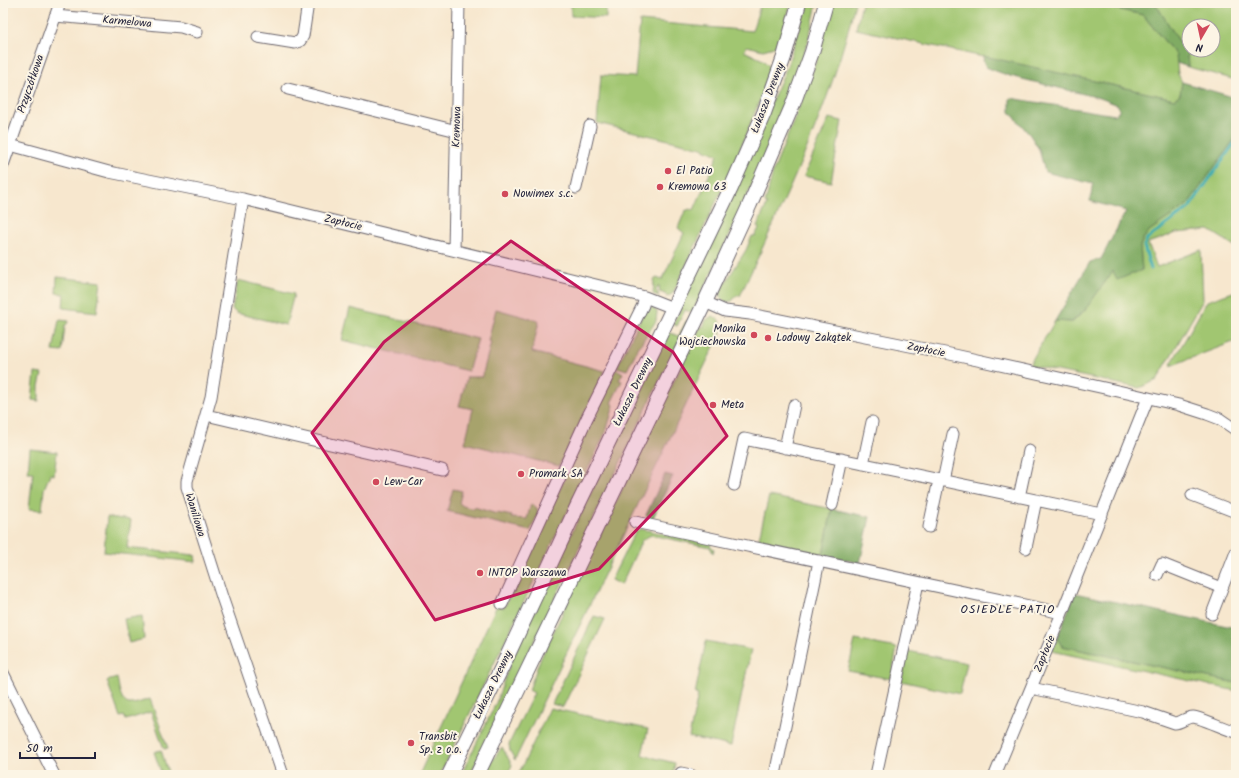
<svg xmlns="http://www.w3.org/2000/svg" width="1239" height="778" font-family="Kalam,sans-serif">
<style>
.green{fill:#a1c671;stroke:#627456;fill-rule:evenodd}
.forest{fill:#80ab63;stroke:#51664f}
.lines{fill:none;stroke-linecap:round;stroke-linejoin:round}
.stream{stroke:#3aacb4;stroke-width:3}
.minor-casing{stroke:#6d676e;stroke-width:13}
.major-casing{stroke:#6d676e;stroke-width:16}
.minor{stroke:#fff;stroke-width:11}
.major{stroke:#fff;stroke-width:14}
.marked{fill:#c2185b;fill-opacity:0.2;stroke:#c2185b;stroke-width:3;stroke-linejoin:round}
.poi-dot{fill:#d1495b;stroke:#fcf5e5;stroke-width:1.5}
.labels{text-anchor:middle;dominant-baseline:central;stroke-width:4;stroke-linejoin:round;paint-order:stroke}
.street-label{font-size:11px;fill:#22223b;stroke:#fcf5e5}
.poi-label{font-size:11px;fill:#22223b;stroke:#fcf5e5;text-anchor:start}
.neighbourhood-label{font-size:12px;letter-spacing:1px;fill:#22223b;stroke:#fcf5e5}
</style>
<rect width="100%" height="100%" fill="#fcf5e5"/>
<filter id="ink" filterUnits="userSpaceOnUse"><feTurbulence type="fractalNoise" baseFrequency=".025" numOctaves="2"/><feDisplacementMap in="SourceGraphic" scale="8" xChannelSelector="R" yChannelSelector="G"/><feConvolveMatrix kernelMatrix="1 2 1 2 8 2 1 2 1" color-interpolation-filters="sRGB"/></filter>
<filter id="wash" filterUnits="userSpaceOnUse"><feTurbulence type="fractalNoise" baseFrequency=".012" numOctaves="4" result="noise"/><feDisplacementMap in="SourceGraphic" scale="16" xChannelSelector="R" yChannelSelector="G"/><feGaussianBlur stdDeviation="0.9" result="paint"/><feColorMatrix in="noise" values="0 0 0 0 0 0 0 0 0 0 0 0 0 0 0 0 0 1.4 0 .05"/><feComposite in="paint" operator="in"/></filter>
<g filter="url(#wash)">
<rect width="100%" height="100%" fill="#f7e7ce"/>
<path class="green" d="M571,3H606V18L571,16Z
M761,3H791L781,41L774,47L763,50L747,46L744,51L763,60L771,68V72L735,162L674,291L672,294L667,297L666,294L659,292L660,287H657L656,290L659,296L653,294L654,280L657,278L662,280L684,233L678,228L685,211L690,209L694,210L718,155L702,148L597,123L601,75L635,77L640,21L752,31Z
M806,3H817C807,55 787,104 766,152C743,207 718,260 692,313L685,310L677,326L673,324L786,69L798,33Z
M832,3H855C831,106 784,201 740,296L737,295L732,301L725,302L721,297L720,291L746,250L752,236H755L759,228L757,227L767,204L765,203L773,172L808,85L822,43Z
M862,3H1108L1112,8L1143,15L1176,55L1178,74L1182,82L1180,95L1174,99L856,29Z
M1155,3H1236V80L1188,67L1187,54ZM1189,26H1213V50H1189Z
M829,118L842,121L831,182L804,176Z
M1236,137V247L1209,230L1176,233L1148,243L1157,267L1201,250L1203,300L1157,380L1139,388L1029,365L1055,321L1073,322L1085,310L1113,270H1142L1140,246L1143,239L1149,231L1187,205Z
M57,277L101,282L97,312L63,308L64,294L56,293Z
M238,280L294,294L286,325L236,313L232,309Z
M1236,291V341L1170,366L1207,301Z
M651,307L655,309L657,312L656,321L638,348L627,370L617,367L645,310L648,311Z
M350,308L478,339L468,371L342,340Z
M496,309L539,321L532,352L605,371L559,466L465,443L473,409L459,406L467,377H482L491,342L488,341Z
M712,316C718,318 721,321 722,327L720,331L721,332L515,760L510,751L509,744L534,693L529,690L539,662L700,327H703L706,320Z
M59,320L69,321L65,326L62,352L53,351Z
M686,321L688,322L470,775H461L496,703L513,655L668,332L678,336H679Z
M616,369L623,373L619,380L622,381L611,403L614,405L606,432L440,775H419L497,605L504,608Z
M35,373L42,374L39,386V401L32,400Z
M30,449L57,452L54,475L50,474L44,489L42,510L29,509L33,472H28Z
M453,489L462,491L459,503L463,506L474,509V507L497,514V513L512,516L511,518L527,519L531,504L537,508L538,514L530,531L447,511Z
M769,496L832,509L823,555L758,542Z
M107,517L131,520L127,548L195,555L196,562L104,552Z
M640,529L711,543L710,545L714,549L713,553L710,547L651,535L642,540L621,585L611,580L635,532Z
M142,616L144,639L129,643L124,619Z
M594,616L605,619L563,707L552,704Z
M1057,638L1062,646L1236,683V691L1052,651Z
M855,640L897,648L891,679L848,671Z
M706,641L751,650L731,746L689,737L698,695L695,694Z
M908,651L967,663L960,694L901,681Z
M117,678C119,685 120,705 131,704C137,704 145,700 150,699L168,748L164,749L151,712L126,720L124,716L120,717L107,681Z
M550,708L648,729L642,755L675,763L673,775H518Z
M502,747L512,765L507,775H486V770Z
M161,750L169,775H162L154,752Z"/>
<path class="forest" d="M1108,3H1155L1187,54L1188,67L1177,63L1176,55L1143,15L1112,8Z
M984,56L1174,99L1180,95L1182,82L1236,98V137L1187,205L1149,231L1143,239L1140,246L1142,270L1117,280L1113,271L1085,310L1072,322L1055,321L1090,262L1101,259L1126,211L1090,201L1093,184L1045,172L1039,149L1030,135L1010,112V98L1115,115C1119,112 1120,110 1118,105L1100,98L1010,76L993,70L986,67L983,61Z
M665,474L673,476L652,520L648,519L646,515Z
M832,509L870,517L860,563L823,555Z
M1075,593L1236,628V683L1062,646L1057,638Z"/>
<g class="lines">
<path class="stream" d="M1151,269L1144,246L1147,239L1189,208L1236,141"/>
</g>
</g>
<g filter="url(#ink)">
<g class="lines">
<defs>
<path id="minor" d="M55,16L181,27L197,32
M258,37L295,43L300,41L303,36L308,3
M288,89L457,131
M10,145L109,172L243,199L645,297L673,308
M3,165L60,3
M576,188L590,126
M243,199L211,397L187,481V487L222,597L283,775
M454,250L459,3
M705,302L725,311L750,314L950,354L1136,395L1179,405L1207,414L1220,419L1236,430
M206,415L442,470
M785,448L794,405
M863,464L872,422
M943,481L953,434
M734,485L744,439L1102,514
M1192,495L1236,512
M1019,497L1029,451
M832,505L842,459
M635,522L1062,613
M929,527L939,480
M1026,548L1036,500
M1157,575L1162,564L1222,588
M502,604L587,418L643,305L645,297
M1212,614L1236,552
M3,673L54,775
M1031,688L1143,712L1175,723C1181,723 1186,717 1193,717C1203,718 1224,729 1236,732
M681,773L691,775
M775,775L819,561
M876,775L918,583
M995,775L1062,613L1148,398"/>
<path id="major" d="M449,775L505,661L576,509L731,188L764,113L784,57L799,3
M477,775L705,302L750,204L793,104L812,52L826,3"/>
</defs>
<use href="#minor" class="minor-casing"/>
<use href="#major" class="major-casing"/>
<use href="#minor" class="minor"/>
<use href="#major" class="major"/>
</g>
</g>
<path class="marked" d="M511,241L673,352L727,436L599,569L435,620L312,433L384,342Z"/>
<g class="poi-dot">
<circle cx="668" cy="171" r="4"/>
<circle cx="660" cy="187" r="4"/>
<circle cx="505" cy="194" r="4"/>
<circle cx="754" cy="335" r="4"/>
<circle cx="768" cy="338" r="4"/>
<circle cx="713" cy="405" r="4"/>
<circle cx="521" cy="474" r="4"/>
<circle cx="376" cy="482" r="4"/>
<circle cx="480" cy="573" r="4"/>
<circle cx="411" cy="743" r="4"/>
</g>
<g class="labels">
<g class="street-label">
<text transform="translate(127 22) rotate(5)">Karmelowa</text>
<text transform="translate(31 84) rotate(-71)">Przyczółkowa</text>
<text transform="translate(768 98) rotate(-69)">Łukasza Drewny</text>
<text transform="translate(457 127) rotate(-88)">Kremowa</text>
<text transform="translate(343 223) rotate(13)">Zapłocie</text>
<text transform="translate(926 350) rotate(11)">Zapłocie</text>
<text transform="translate(633 392) rotate(-64)">Łukasza Drewny</text>
<text transform="translate(195 515) rotate(73)">Waniliowa</text>
<text transform="translate(1045 654) rotate(-68)">Zapłocie</text>
<text transform="translate(493 685) rotate(-64)">Łukasza Drewny</text>
</g>
<g class="poi-label">
<text x="676" y="171">El Patio</text>
<text x="668" y="187">Kremowa 63</text>
<text x="513" y="194">Nowimex s.c.</text>
<text x="746" y="329" text-anchor="end">Monika<tspan x="746" dy="13">Wojciechowska</tspan></text>
<text x="776" y="338">Lodowy Zakątek</text>
<text x="721" y="405">Meta</text>
<text x="529" y="474">Promark SA</text>
<text x="384" y="482">Lew-Car</text>
<text x="488" y="573">INTOP Warszawa</text>
<text x="419" y="737">Transbit<tspan x="419" dy="13">Sp. z o.o.</tspan></text>
</g>
<g class="neighbourhood-label">
<text x="1008" y="609">OSIEDLE PATIO</text>
</g>
</g>
<rect width="1239" height="778" fill="none" stroke="#fcf5e5" stroke-width="16"/>
<g transform="translate(1201 38) rotate(189)"><circle r="19" fill="#fcf5e5" stroke="#a5a1a1"/>
<path d="M0-3L7 15L0 10L-7 15Z" fill="#d1495b"/>
<text y="-6" font-size="11" font-weight="bold" text-anchor="middle" fill="#22223b">N</text>
</g>
<path d="M20 752v6h75v-6" fill="none" stroke="#22223b" stroke-width="2"/>
<text x="26" y="752" font-size="12" fill="#22223b" stroke="#fcf5e5" stroke-width="3" paint-order="stroke">50 m</text>
</svg>
